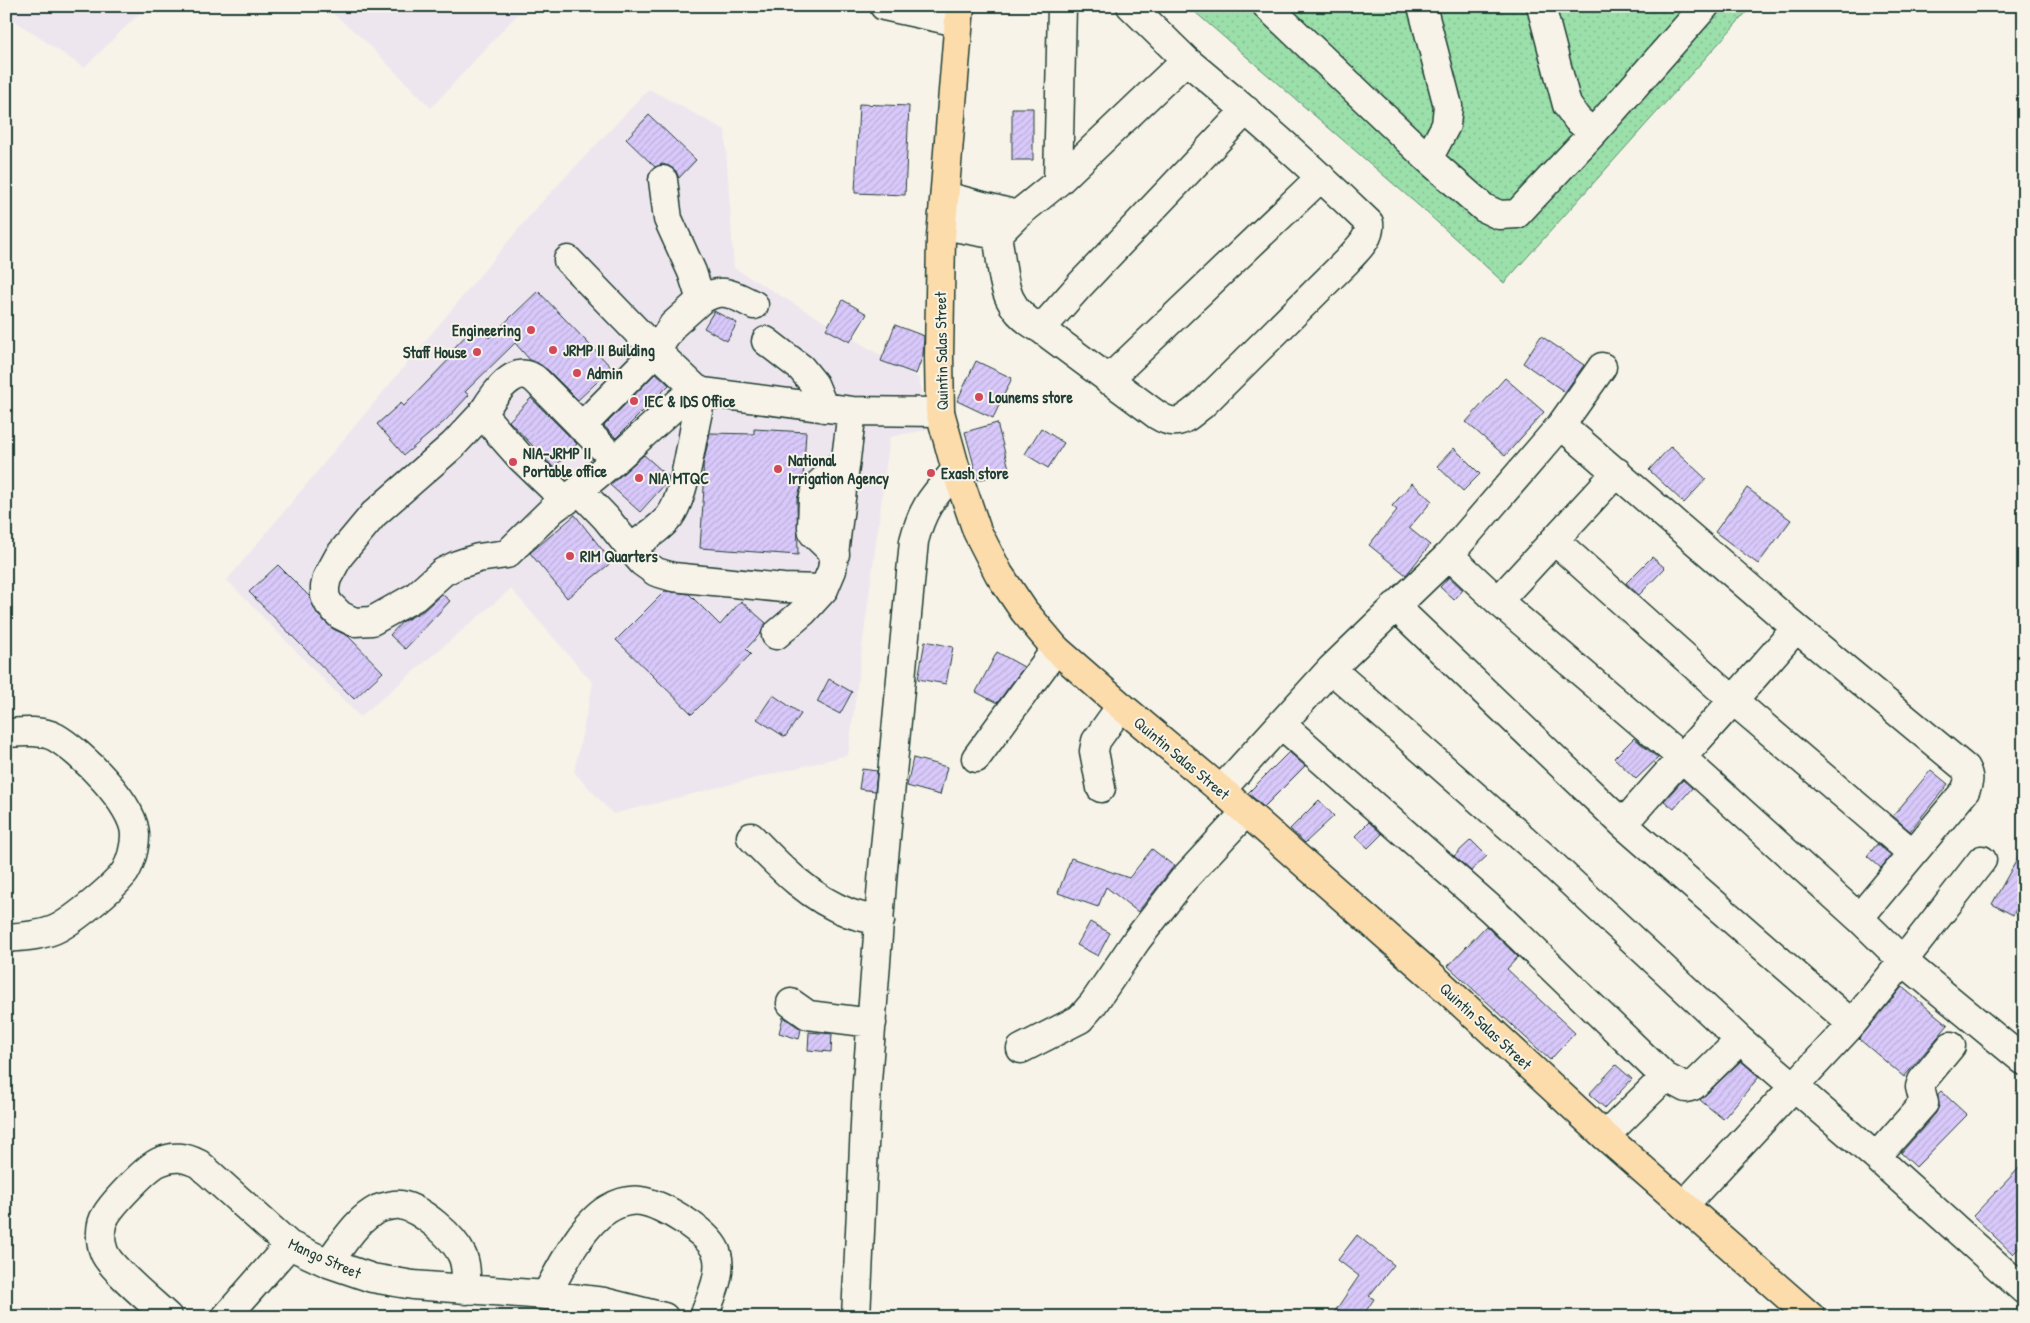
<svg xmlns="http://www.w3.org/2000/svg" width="2030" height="1323" font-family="'Patrick Hand',sans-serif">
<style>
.built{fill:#eee6ee}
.grass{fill:url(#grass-dots);stroke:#5d8e6f}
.building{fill:url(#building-hatch);stroke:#1f3d34}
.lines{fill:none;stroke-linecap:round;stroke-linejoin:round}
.minor-casing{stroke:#1f3d34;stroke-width:31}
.major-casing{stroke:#1f3d34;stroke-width:31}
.minor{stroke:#f7f3e8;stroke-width:28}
.major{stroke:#fddcac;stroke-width:28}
.poi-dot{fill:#d1495b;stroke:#f7f3e8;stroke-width:2}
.labels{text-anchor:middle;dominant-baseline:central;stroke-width:4;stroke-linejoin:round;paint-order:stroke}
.poi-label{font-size:16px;font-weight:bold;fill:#1f3d34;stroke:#f7f3e8;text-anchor:start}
.street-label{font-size:16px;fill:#1f3d34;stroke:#f7f3e8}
</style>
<defs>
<pattern id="grass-dots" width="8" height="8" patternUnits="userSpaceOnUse" patternTransform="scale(1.25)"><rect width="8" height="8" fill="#9bdfaa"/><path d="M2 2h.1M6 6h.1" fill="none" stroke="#85c093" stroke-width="1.8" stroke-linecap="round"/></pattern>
<pattern id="building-hatch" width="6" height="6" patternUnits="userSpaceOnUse" patternTransform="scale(1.25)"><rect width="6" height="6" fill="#d9c9fb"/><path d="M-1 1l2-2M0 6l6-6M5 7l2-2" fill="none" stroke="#baaed8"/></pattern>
</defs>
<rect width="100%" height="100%" fill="#f7f3e8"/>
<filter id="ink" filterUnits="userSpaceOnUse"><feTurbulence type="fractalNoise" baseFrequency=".02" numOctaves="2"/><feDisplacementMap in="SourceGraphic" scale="10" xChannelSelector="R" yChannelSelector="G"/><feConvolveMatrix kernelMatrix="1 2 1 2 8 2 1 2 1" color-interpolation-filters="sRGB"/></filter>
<g filter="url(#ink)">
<path class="built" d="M6,6H147L84,68L6,15Z
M324,6H525L431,108L362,38Z
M649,89L725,130L734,268L919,378L927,430L890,437L848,755L613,814L574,772L593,683L511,589L360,717L227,580L535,209Z"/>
<path class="grass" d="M1188,6H1752L1504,283L1426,212Z"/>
<path class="building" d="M859,104L909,106L905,195L855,193Z
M1012,108H1033V160H1012Z
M649,115L696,160L679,178L676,171L669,166L662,164L655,167L626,139Z
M538,291L612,368L578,400L548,370L530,360L515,343L465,392L469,395L445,421L404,455L377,424L401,403L404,406L454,354L451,351L476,325L489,338Z
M843,300L867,314L850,342L826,329Z
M714,311L737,323L727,341L704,328Z
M895,325L924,336L923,355L916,374L881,361Z
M1541,336L1584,365L1565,392L1523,363Z
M976,361L1012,378L993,418L957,401Z
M656,373L669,385L616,438L604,426Z
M1505,378L1544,412L1505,456L1466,422Z
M531,398L577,444L554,468L509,421Z
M997,423L1010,472L978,480L965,432Z
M1041,428L1064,443L1048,468L1025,454Z
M754,429L806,432L803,481L797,499L798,555L700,548L704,488L703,465L710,433L754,434Z
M1671,446L1706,479L1684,503L1649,470Z
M1454,448L1480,474L1463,491L1437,466Z
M644,455L669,477L668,481L640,512L610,485Z
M1412,483L1432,501L1409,528L1430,545L1406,575L1369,545L1397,510L1392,506Z
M1747,488L1791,520L1758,564L1715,532Z
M575,515L612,562L567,598L530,553Z
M1652,557L1665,568L1639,595L1626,583Z
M278,565L310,597L318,615L333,629L348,636L383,672L354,699L249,592Z
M1449,577L1463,590L1454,600L1440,587Z
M665,591L689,594L720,625L741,601L766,623L761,633L746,649L751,654L692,714L616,640Z
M442,594L450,601L405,649L390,635L402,622L423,611Z
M925,641L953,647L946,684L918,679Z
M997,652L1024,667L997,703L976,692Z
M829,679L852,692L840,714L817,702Z
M773,695L801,714L785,737L757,719Z
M1634,738L1658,758L1636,779L1614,758Z
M1289,752L1305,766L1264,807L1248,793Z
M913,758L947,767L940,795L907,786Z
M862,769L877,771L875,791L859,789Z
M1931,770L1948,784L1910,831L1893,816Z
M1683,780L1692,788L1674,809L1664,801Z
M1319,800L1334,816L1305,843L1290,829Z
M1369,822L1382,834L1368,848L1355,836Z
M1471,840L1487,856L1471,871L1454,856Z
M1877,844L1891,855L1881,868L1867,856Z
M2024,847V896L2013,915L1992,904Z
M1152,849L1174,866L1138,912L1106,887L1098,907L1058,893L1071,858L1129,878Z
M1090,922L1110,933L1098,956L1077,945Z
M1486,926L1518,957L1507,969L1575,1033L1550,1060L1448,966Z
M1902,987L1948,1025L1904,1077L1859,1039Z
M783,1017L801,1029L799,1039L779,1033Z
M809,1032L832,1034L831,1052L808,1050Z
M1741,1061L1759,1077L1723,1119L1700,1100Z
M1616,1065L1632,1079L1605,1108L1589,1094Z
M1941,1091L1967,1115L1916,1167L1901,1153L1936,1113L1939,1106L1938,1094Z
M2024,1163V1243L2013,1254L1973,1216Z
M1357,1235L1394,1265L1369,1296L1374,1299L1362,1317H1331L1359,1276L1338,1260Z"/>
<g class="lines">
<defs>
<path id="minor" d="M884,6L958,22
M1062,6L1058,182L1017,215L997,235C1005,277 999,307 1041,329L1080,285L1246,110
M1131,6L1186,60
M1267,6L1428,159L1484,208L1499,215L1517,214L1593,133L1705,6
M1422,6L1448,106L1446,125L1428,159
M1541,6L1567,105L1577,119L1593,133
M945,196L1017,215
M943,225L997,235
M568,260L656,351L695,388L703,392L852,411L940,412
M701,300C723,286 733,295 754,305
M1041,329L1157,415C1178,428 1184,419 1201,406L1347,261C1356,250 1371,239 1369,223C1310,166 1249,112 1186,60L1058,182
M766,341L801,368L814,384L824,408
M1108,380L1321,177
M482,414C492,398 515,359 537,381L615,460
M1561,425L1796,628L1965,768C1970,777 1969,782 1965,791L1859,918
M581,427L656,351L673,325L701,300L692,272L668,219L663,180
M579,490L606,518L630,548C643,539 660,529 670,516C688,491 692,425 703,392
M566,501L521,458L482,414L453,445L374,514L339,556L327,578L325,587V596L329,604L340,615L354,622L372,621L415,597L443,572L457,565L478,558L507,554L553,509L579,490L615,460L695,388
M1554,540L1734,701L1912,853
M630,548L642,562L656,572L673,577L783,588L824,589
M835,554L813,533L812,527L813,500L818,485L845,461
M1449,555L1498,601L1681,757L1859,918L1903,961L2024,1061
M1498,601L1617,472
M1395,606L1623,824L1852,1024
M776,635L803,612L824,589L832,570L852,411
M1331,669L1543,856L1740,1040L1876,1157L2024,1290
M1281,724L1491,909L1665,1077L1686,1088L1693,1086L1740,1040
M6,733C22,732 41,730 55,737C80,751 135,805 135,835C135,847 131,862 125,872C115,886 68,926 51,931C37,936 21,937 6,938
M976,758L1056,649
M1101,788L1094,751L1096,741L1121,706
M1221,790L1331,669L1449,555L1561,425L1602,367
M1623,824C1680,758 1740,695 1796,628
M751,837C780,867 809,898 849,913C859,917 870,918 880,921
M791,1003L808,1015L872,1023
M1021,1049L1080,1019L1093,1004L1136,941L1183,880L1245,813
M1605,1136L1665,1077
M1876,1157L1924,1103L1920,1087L1922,1081L1951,1046
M1684,1205L1852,1024L1903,961L1982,860
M328,1263C343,1244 356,1220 378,1209C383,1207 395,1204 401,1205C421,1209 453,1236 462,1255C467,1265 466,1279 466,1290
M546,1295C561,1268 582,1224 608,1209C618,1203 629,1199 641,1201C662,1204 711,1233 717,1254C723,1274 710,1298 704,1317
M168,1317C154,1304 109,1267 104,1252C100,1242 99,1225 106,1215C113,1203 147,1167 159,1162C174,1155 185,1157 199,1164L289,1245L328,1263L372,1278L413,1285L546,1295L604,1302L664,1317
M226,1317L289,1245
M856,1317L867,1082L883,869L914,541C923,506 933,497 956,470"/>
<path id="major" d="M960,6L941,237L939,357L940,412L956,470L977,531L999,574L1024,611L1056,649L1121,706L1221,790L1431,975L1605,1136L1811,1317"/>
</defs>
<use href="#minor" class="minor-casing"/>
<use href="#major" class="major-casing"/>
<use href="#minor" class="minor"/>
<use href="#major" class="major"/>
</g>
</g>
<g class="poi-dot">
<circle cx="531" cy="330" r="5"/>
<circle cx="553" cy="350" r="5"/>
<circle cx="477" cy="352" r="5"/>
<circle cx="577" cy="373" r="5"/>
<circle cx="979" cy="397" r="5"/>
<circle cx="634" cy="401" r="5"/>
<circle cx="513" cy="462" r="5"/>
<circle cx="778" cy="469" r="5"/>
<circle cx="931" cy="473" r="5"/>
<circle cx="639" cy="478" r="5"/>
<circle cx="570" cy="556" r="5"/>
</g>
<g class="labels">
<g class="poi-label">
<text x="521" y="330" text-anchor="end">Engineering</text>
<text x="563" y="350">JRMP II Building</text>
<text x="467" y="352" text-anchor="end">Staff House</text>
<text x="587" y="373">Admin</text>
<text x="989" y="397">Lounems store</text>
<text x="644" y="401">IEC &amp; IDS Office</text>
<text x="523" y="453">NIA-JRMP II<tspan x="523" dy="18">Portable office</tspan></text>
<text x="788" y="460">National<tspan x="788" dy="18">Irrigation Agency</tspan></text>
<text x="941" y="473">Exash store</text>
<text x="649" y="478">NIA MTQC</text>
<text x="580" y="556">RIM Quarters</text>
</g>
<g class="street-label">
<text transform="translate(941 351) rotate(-91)">Quintin Salas Street</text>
<text transform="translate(1182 758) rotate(40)">Quintin Salas Street</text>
<text transform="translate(1486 1026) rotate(43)">Quintin Salas Street</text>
<text transform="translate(325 1258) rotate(24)">Mango Street</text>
</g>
</g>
<rect width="2030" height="1323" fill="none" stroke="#f7f3e8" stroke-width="25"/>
<rect x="12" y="12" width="2005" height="1298" fill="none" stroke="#1f3d34" stroke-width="2" filter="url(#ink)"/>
</svg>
